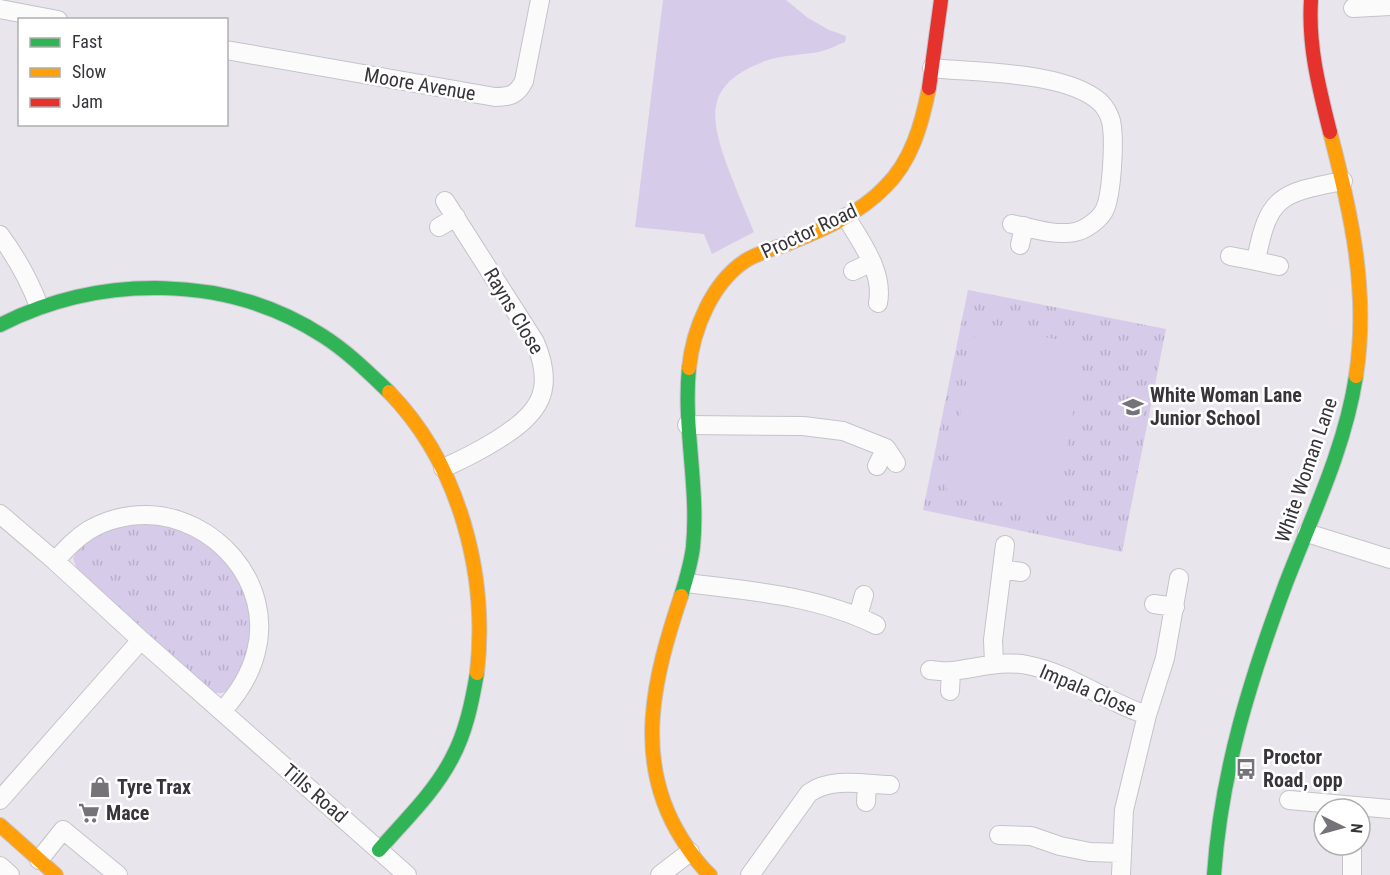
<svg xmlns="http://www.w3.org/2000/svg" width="1390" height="875" font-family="'Roboto Condensed',sans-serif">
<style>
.grass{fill:url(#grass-tufts)}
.park{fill:#d6cbe9}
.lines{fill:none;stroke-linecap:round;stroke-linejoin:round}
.street-casing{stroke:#c5c3c9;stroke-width:20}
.fast-casing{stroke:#c5c3c9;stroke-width:16}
.slow-casing{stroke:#c5c3c9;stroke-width:16}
.jam-casing{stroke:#c5c3c9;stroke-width:16}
.street{stroke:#fcfbfc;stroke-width:18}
.fast{stroke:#30b455;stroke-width:14}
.slow{stroke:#ff9f0a;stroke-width:14}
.jam{stroke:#e5322d;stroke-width:14}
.labels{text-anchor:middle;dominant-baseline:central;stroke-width:5;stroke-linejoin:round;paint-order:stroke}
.street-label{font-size:20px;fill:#37353a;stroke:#fff}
.poi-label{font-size:20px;font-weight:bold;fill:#37353a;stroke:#fff;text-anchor:start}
</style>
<defs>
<pattern id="grass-tufts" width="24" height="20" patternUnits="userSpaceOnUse" patternTransform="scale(1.5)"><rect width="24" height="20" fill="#d6cbe9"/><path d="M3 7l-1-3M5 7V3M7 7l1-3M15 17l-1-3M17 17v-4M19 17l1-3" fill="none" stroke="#b8afc9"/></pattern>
</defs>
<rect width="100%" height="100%" fill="#e8e5ec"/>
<path class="grass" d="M968,290L1166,329L1122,552L923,510Z
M136,522L180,526L217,547L242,582L254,620L251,650L234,688L222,693H210L77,569L73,558C86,535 113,527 136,522Z"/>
<path class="park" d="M663,0H786L808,18L829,30L846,36L845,42C837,45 828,50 819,52C801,55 782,55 765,61C704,84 709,116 728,168C736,189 745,211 754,232L712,254L704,234L635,227Z
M977,324L1086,345L1054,512L946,492Z"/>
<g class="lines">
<defs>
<path id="street" d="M1353,8L1390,6
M0,9L58,20
M226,50L495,97C510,97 517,95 524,81L540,0
M932,68C978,73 1065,71 1100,102C1105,107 1109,114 1111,121C1115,139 1112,196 1104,211C1099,220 1085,230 1075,232C1055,236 1031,228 1012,224
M846,217C861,242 884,272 878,303
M439,227L456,217
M0,235C17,258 29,280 39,306
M1020,245L1024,226
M1230,256L1256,261
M1279,266L1256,261C1268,196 1280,193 1343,181
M853,271L872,262
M687,425L803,426L843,431L886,448L896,463
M877,466L886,448
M443,468C462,460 479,451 497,440C539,414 556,391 535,342L445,201
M0,514L55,561L141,640L407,875
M1307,533L1390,559
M55,561C66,549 76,538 89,530C106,520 127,515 146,515C215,516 274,583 256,652C250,676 238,694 222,711
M1002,569L1021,572
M687,583C751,591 818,596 876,625
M1154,604L1175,607
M858,616L864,595
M994,663L993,640L1005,545
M930,670C938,671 946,672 953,671C978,668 1002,660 1027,665C1070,673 1106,702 1147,715
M950,691L951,671
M0,800L141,640
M1289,800L1390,809
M866,802L867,784
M999,835L1031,836L1060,846L1090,852L1121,853
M39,860L63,830L118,875
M0,866L10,875
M660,875L690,852
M750,875L809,793C831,777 863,784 890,785
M1121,875L1124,810L1147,715L1165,658L1179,578
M1352,875V845"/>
<path id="fast" d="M0,325C100,274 228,274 323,336C348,352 368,372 389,392
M681,596C686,580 691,563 693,547C699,487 683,428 689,368
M379,850C404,821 434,793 452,758C466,732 472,702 477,673
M1214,875C1221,772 1250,680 1286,583C1312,516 1345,448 1356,376"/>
<path id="slow" d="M1330,132C1351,212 1369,292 1356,376
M689,368C693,329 712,283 745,261C757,253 773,249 787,244C822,230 858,215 885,187C912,161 922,123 929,88
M389,392C460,465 488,575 477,673
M681,596C654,677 632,760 682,839C690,852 699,865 710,875
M0,825L56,875"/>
<path id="jam" d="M1311,0C1308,46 1319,88 1330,132
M929,88L941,0"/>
</defs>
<use href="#street" class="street-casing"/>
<use href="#fast" class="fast-casing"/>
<use href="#slow" class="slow-casing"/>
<use href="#jam" class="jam-casing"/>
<use href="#street" class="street"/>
<use href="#fast" class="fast"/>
<use href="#slow" class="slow"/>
<use href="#jam" class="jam"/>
</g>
<defs>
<symbol id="school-bare" viewBox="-9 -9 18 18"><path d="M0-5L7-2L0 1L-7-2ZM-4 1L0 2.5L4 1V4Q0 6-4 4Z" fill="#757378" stroke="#fff" stroke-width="2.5" paint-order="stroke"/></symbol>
<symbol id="bus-bare" viewBox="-9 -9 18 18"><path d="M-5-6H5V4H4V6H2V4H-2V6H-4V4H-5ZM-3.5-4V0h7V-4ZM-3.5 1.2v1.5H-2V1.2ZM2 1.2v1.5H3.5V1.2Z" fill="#757378" stroke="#fff" stroke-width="2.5" paint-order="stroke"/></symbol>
<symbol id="shop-bare" viewBox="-9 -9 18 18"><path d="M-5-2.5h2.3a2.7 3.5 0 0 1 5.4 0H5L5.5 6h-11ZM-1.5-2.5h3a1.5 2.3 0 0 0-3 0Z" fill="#757378" stroke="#fff" stroke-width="2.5" paint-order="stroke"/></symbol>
<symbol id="supermarket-bare" viewBox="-9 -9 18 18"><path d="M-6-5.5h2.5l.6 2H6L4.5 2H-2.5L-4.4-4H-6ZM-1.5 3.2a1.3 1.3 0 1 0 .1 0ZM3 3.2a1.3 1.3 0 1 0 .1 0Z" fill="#757378" stroke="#fff" stroke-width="2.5" paint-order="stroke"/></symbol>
</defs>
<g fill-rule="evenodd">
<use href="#school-bare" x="1118" y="392" width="30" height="30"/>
<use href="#bus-bare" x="1231" y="754" width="30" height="30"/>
<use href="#shop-bare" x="85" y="772" width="30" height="30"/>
<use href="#supermarket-bare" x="74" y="798" width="30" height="30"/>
</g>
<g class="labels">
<g class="street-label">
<text transform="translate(420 84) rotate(10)">Moore Avenue</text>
<text transform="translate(809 231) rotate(-25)">Proctor Road</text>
<text transform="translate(514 311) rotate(59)">Rayns Close</text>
<text transform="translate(1306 470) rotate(-71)">White Woman Lane</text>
<text transform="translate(1088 690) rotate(23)">Impala Close</text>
<text transform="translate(315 793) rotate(41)">Tills Road</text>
</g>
<g class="poi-label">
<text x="1150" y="395">White Woman Lane<tspan x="1150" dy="23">Junior School</tspan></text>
<text x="1263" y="757">Proctor<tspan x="1263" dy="23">Road, opp</tspan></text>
<text x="117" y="787">Tyre Trax</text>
<text x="106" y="813">Mace</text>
</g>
</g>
<rect x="18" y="18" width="210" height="108" fill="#ffffff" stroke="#afaeb0" stroke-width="1.5"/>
<rect x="30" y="38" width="30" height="9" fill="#30b455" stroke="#afaeb0" stroke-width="1.5"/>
<text x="72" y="48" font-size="18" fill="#37353a">Fast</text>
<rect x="30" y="68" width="30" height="9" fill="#ff9f0a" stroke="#afaeb0" stroke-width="1.5"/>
<text x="72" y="78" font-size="18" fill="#37353a">Slow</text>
<rect x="30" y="98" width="30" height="9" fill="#e5322d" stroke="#afaeb0" stroke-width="1.5"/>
<text x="72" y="108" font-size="18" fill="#37353a">Jam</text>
<g transform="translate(1342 827) rotate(95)"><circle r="28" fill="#ffffff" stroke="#afaeb0" stroke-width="1.5"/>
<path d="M0-4.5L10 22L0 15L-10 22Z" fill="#757378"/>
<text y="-9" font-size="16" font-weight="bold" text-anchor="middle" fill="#37353a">N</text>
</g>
</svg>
